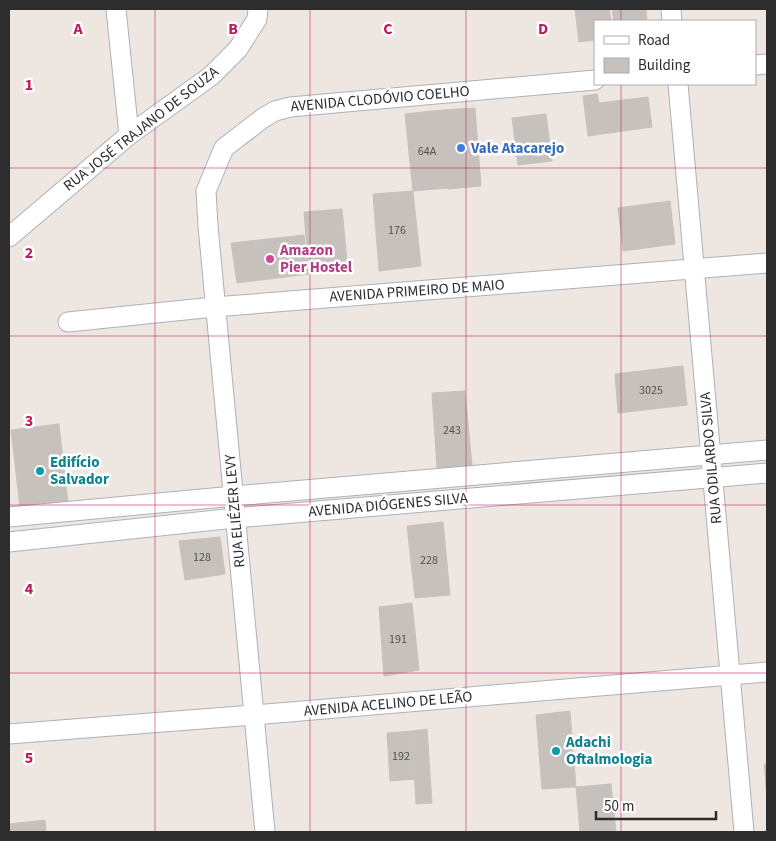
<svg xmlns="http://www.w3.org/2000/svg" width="776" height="841" font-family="'Source Sans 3',sans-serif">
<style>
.building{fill:#c6c1bc;stroke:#c9c2ba}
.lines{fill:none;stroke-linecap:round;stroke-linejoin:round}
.street-casing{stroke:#adb1b8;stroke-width:21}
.street{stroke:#fff;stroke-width:19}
.grid{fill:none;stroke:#c2185b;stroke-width:1;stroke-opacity:0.55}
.shop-dot{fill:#3f7fe0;stroke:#fff;stroke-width:2}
.hotel-dot{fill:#d1479c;stroke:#fff;stroke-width:2}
.culture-dot{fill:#0f9aa8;stroke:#fff;stroke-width:2}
.labels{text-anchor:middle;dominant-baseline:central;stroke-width:5;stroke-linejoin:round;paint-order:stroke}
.number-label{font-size:12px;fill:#535251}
.street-label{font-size:15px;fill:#2d2d2d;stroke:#fff}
.shop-label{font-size:15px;font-weight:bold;fill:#366cbe;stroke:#fff;text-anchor:start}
.hotel-label{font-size:15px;font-weight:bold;fill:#b23c85;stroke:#fff;text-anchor:start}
.culture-label{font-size:15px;font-weight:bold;fill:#0d838f;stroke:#fff;text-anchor:start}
.grid-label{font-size:16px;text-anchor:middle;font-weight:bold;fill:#c2185b;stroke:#fff;stroke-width:5;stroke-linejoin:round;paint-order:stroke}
</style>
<rect width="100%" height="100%" fill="#ede6e1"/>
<path class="building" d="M575,9H609L611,21H595V40L579,42Z
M612,9H646L647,21H614Z
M597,94L599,103L648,97L652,127L588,136L583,96Z
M475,108L481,186L448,189L441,110Z
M441,110L448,188L413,191L405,114Z
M546,114L552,161L518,165L512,118Z
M413,191L421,266L379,271L373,194Z
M670,201L675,244L623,251L618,208Z
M342,209L348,271L309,274L304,212Z
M304,235L309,274L237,283L231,243Z
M683,366L687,405L618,413L615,374Z
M465,391L472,466L437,469L432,393Z
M59,424L69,512L21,516L11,430Z
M443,522L450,595L415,598L407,526Z
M220,537L225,574L185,580L179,541Z
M412,603L419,670L384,676L379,607Z
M570,711L576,787L542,789L536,715Z
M427,729L432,803L416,804L412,731Z
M412,731L415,779L390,781L387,733Z
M764,764H767V798Z
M611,784L616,832H580L576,787Z
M45,820L46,832H9V824Z"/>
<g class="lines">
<defs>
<path id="street" d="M116,9L129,135
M671,9L672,21
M755,65L767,64
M678,84L744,832
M9,237L129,135L211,76L238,49L257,19L258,9
M68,322L214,307L767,263
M9,517L234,496L767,450
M9,542L235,518L767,473
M9,734L253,715L767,672
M265,832L208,226L206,191L224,148L263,118L275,111L290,107L595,80"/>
</defs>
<use href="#street" class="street-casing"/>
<use href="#street" class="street"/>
</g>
<path class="grid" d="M155,9V832M310,9V832M466,9V832M621,9V21M621,84V832M9,168H767M9,336H767M9,505H767M9,673H767"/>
<circle class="shop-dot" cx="461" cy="148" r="5"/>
<circle class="hotel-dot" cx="270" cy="259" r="5"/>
<g class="culture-dot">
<circle cx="40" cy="471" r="5"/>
<circle cx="556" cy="751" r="5"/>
</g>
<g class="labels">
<g class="number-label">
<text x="427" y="151">64A</text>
<text x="397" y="230">176</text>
<text x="651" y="390">3025</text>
<text x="452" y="430">243</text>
<text x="202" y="557">128</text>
<text x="429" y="560">228</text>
<text x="398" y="639">191</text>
<text x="401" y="756">192</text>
</g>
<g class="street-label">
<text transform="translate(380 99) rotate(-5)">AVENIDA CLODÓVIO COELHO</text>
<text transform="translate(141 129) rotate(-38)">RUA JOSÉ TRAJANO DE SOUZA</text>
<text transform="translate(417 291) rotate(-4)">AVENIDA PRIMEIRO DE MAIO</text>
<text transform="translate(711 458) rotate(-95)">RUA ODILARDO SILVA</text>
<text transform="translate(388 505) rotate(-5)">AVENIDA DIÓGENES SILVA</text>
<text transform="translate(235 511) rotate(-95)">RUA ELIÉZER LEVY</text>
<text transform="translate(388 704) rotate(-5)">AVENIDA ACELINO DE LEÃO</text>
</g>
<g class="shop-label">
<text x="471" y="148">Vale Atacarejo</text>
</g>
<g class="hotel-label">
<text x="280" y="250">Amazon<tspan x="280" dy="17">Pier Hostel</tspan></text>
</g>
<g class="culture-label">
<text x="50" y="462">Edifício<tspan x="50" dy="17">Salvador</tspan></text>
<text x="566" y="742">Adachi<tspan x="566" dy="17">Oftalmologia</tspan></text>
</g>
</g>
<g class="grid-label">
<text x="78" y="34">A</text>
<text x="233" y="34">B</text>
<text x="388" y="34">C</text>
<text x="543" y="34">D</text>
<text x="29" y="90">1</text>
<text x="29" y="258">2</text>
<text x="29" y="426">3</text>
<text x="29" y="594">4</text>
<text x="29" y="763">5</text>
</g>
<rect width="776" height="841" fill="none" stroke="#2d2d2d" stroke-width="20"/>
<rect x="594" y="20" width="162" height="65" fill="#ffffff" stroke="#ababab"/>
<rect x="604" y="36" width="25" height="8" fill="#ffffff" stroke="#ababab"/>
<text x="638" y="45" font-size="15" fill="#2d2d2d">Road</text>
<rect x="604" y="58" width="25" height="15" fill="#c6c1bc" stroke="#ababab"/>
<text x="638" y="70" font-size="15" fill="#2d2d2d">Building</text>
<path d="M596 811v8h120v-8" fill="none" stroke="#2d2d2d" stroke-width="2.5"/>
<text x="604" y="811" font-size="15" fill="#2d2d2d" stroke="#ffffff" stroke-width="4" paint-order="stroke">50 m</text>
</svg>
